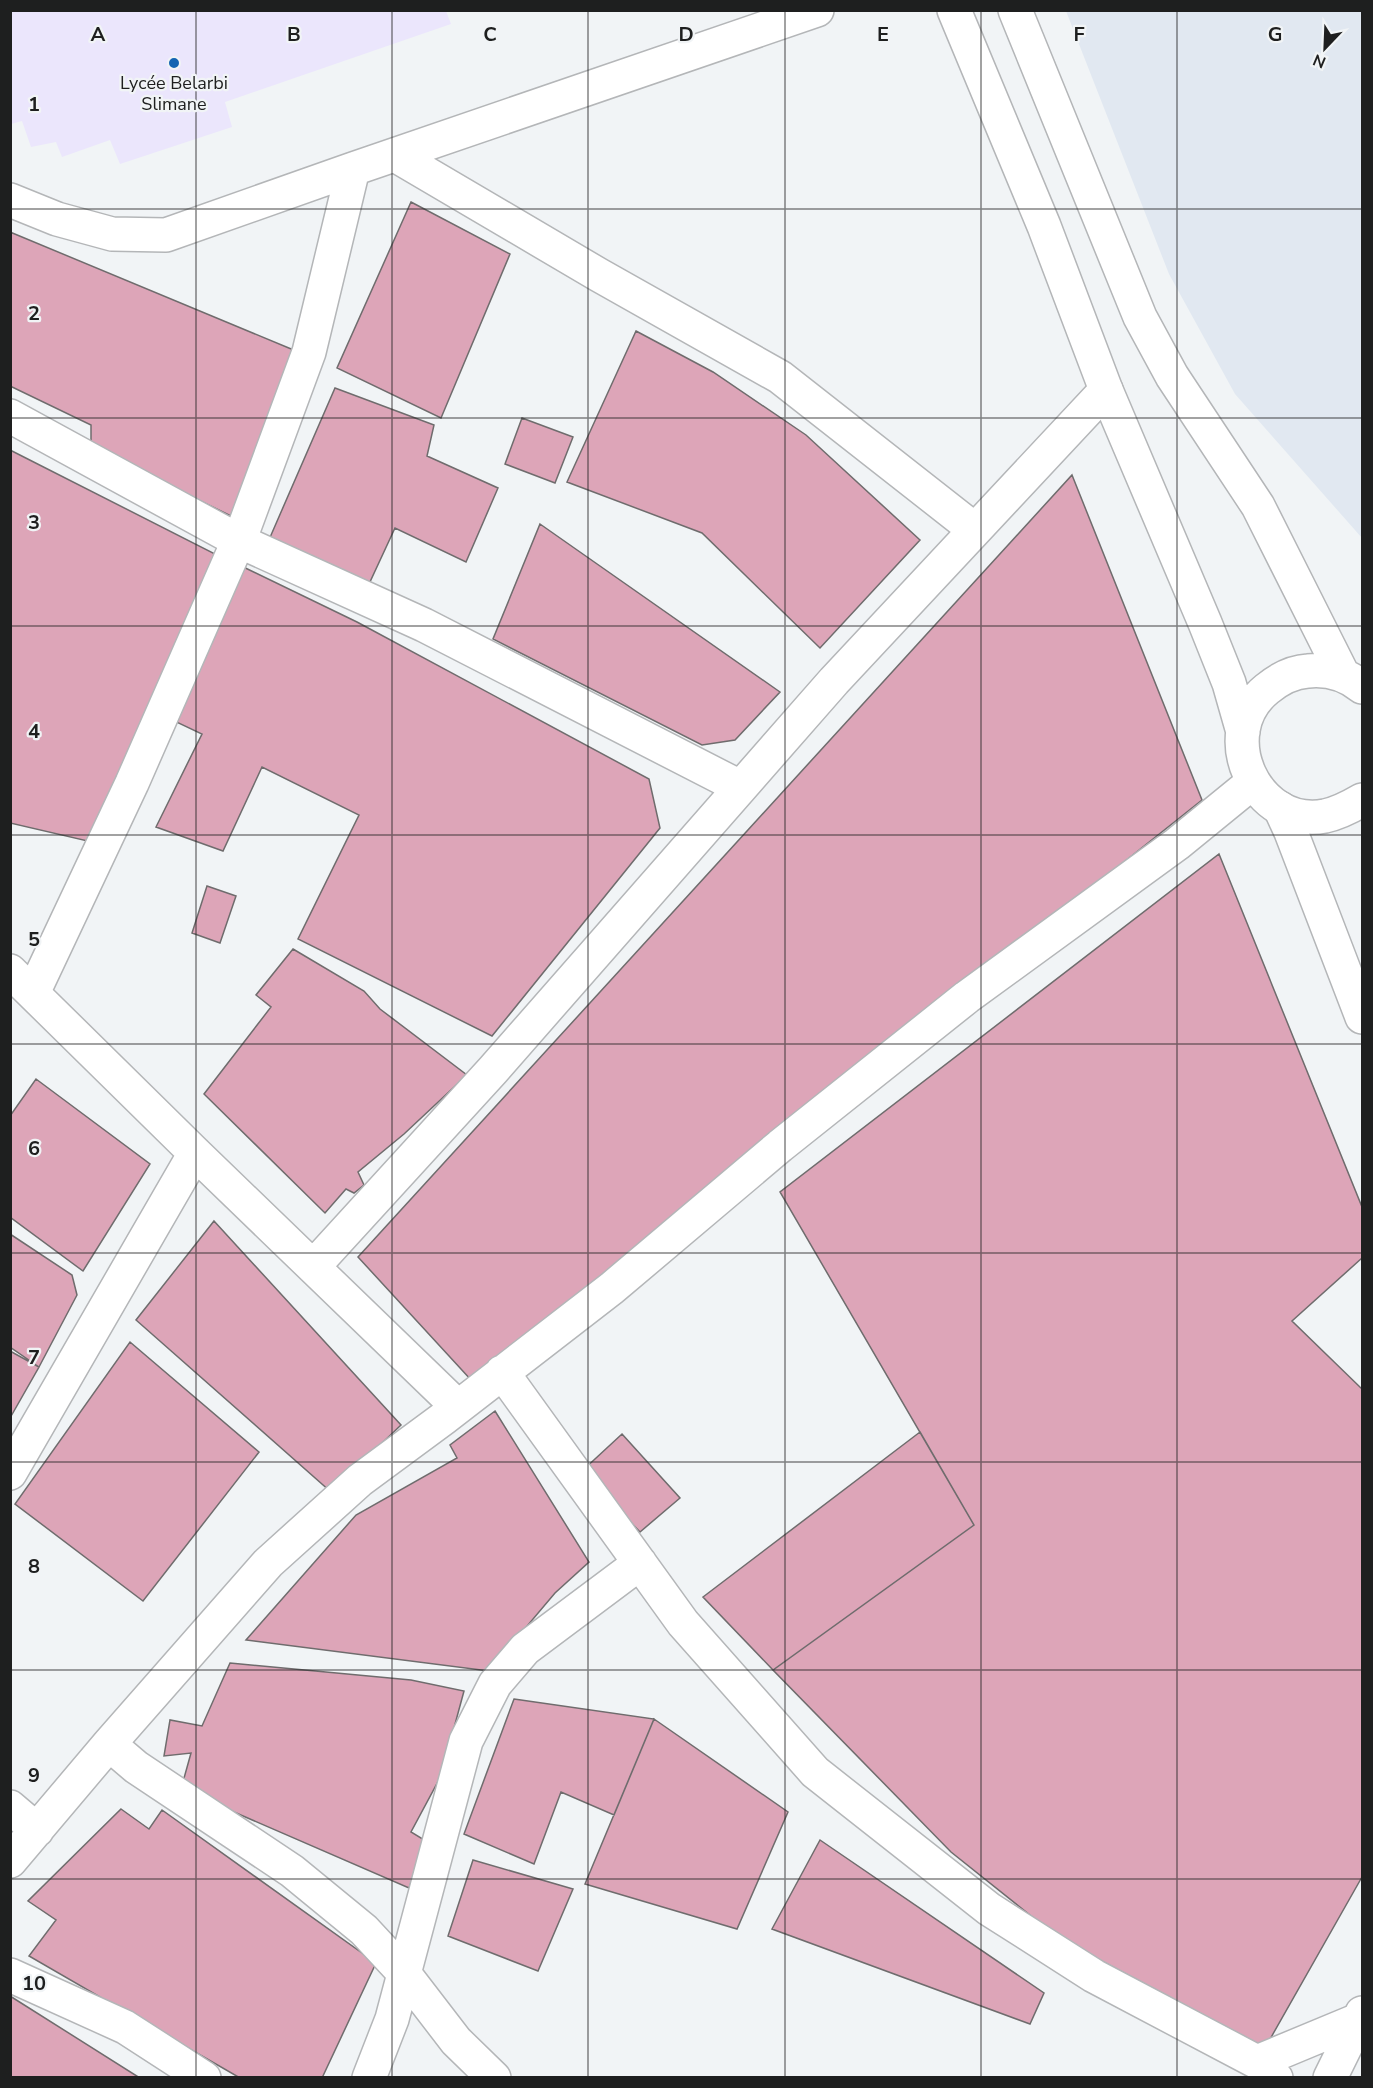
<svg xmlns="http://www.w3.org/2000/svg" width="1373" height="2088" font-family="'Nunito Sans',sans-serif">
<style>
.built{fill:#e1e8f1}
.education{fill:#ebe6fc}
.building{fill:#dda5b8;stroke:#6f6c6d;stroke-width:1.5}
.lines{fill:none;stroke-linecap:round;stroke-linejoin:round}
.minor-casing{stroke:#b4b6b8;stroke-width:36}
.major-casing{stroke:#b4b6b8;stroke-width:36}
.minor{stroke:#fff;stroke-width:33}
.major{stroke:#fff;stroke-width:33}
.grid{fill:none;stroke:#1e1f1f;stroke-width:1.5;stroke-opacity:0.55}
.poi-dot{fill:#1364b2;stroke:#f1f4f6;stroke-width:2}
.labels{text-anchor:middle;dominant-baseline:central;stroke-width:4.5;stroke-linejoin:round;paint-order:stroke}
.poi-label{font-size:18px;fill:#1e1f1f;stroke:#f1f4f6}
.grid-label{font-size:20px;text-anchor:middle;font-weight:bold;fill:#1e1f1f;stroke:#f1f4f6;stroke-width:4.5;stroke-linejoin:round;paint-order:stroke}
</style>
<rect width="100%" height="100%" fill="#f1f4f6"/>
<path class="built" d="M1066,11H1362V538L1235,394L1169,274Z"/>
<path class="education" d="M446,11L451,24L225,102L232,127L120,164L110,140L62,157L56,142L31,147L22,121L11,124V11Z"/>
<path class="building" d="M411,202L510,254L441,418L337,368Z
M10,232L296,351L233,517L91,447V425L10,386Z
M636,331L713,372L806,435L920,540L820,648L702,533L567,482Z
M335,388L434,425L427,456L498,488L466,562L395,528L369,584L268,542Z
M522,418L573,437L555,483L505,464Z
M10,450L219,556L96,843L10,823Z
M1072,475L1202,800L472,1381L358,1257Z
M540,524L780,692L735,740L702,745L493,639Z
M235,563L357,622L649,779L660,828L492,1036L298,939L359,815L262,767L223,851L156,827L202,734L170,719Z
M1219,854L1362,1207V1258L1292,1321L1362,1389V1878V1877L1265,2048L1060,1939L951,1852L773,1670L974,1525L780,1192Z
M207,886L236,896L220,943L192,933Z
M293,949L364,991L380,1009L467,1075L404,1134L358,1172L364,1185L354,1193L346,1189L325,1213L204,1094L271,1007L256,995Z
M36,1079L150,1164L83,1271L10,1217V1116Z
M214,1221L401,1425L331,1492L136,1320Z
M10,1234L72,1275L77,1295L39,1367L10,1347Z
M130,1342L259,1452L143,1601L15,1504Z
M10,1351L39,1367L10,1418Z
M495,1411L589,1562L555,1593L489,1671L246,1640L356,1515L457,1458L450,1445Z
M920,1432L974,1525L773,1670L703,1597Z
M622,1434L680,1498L640,1532L582,1471Z
M230,1663L411,1680L464,1691L441,1776L411,1832L426,1841L409,1888L181,1789L191,1753L164,1756L170,1720L202,1726Z
M514,1699L654,1719L614,1815L561,1792L534,1864L464,1834Z
M654,1719L788,1812L737,1929L585,1884Z
M121,1809L149,1829L162,1810L376,1963L322,2078H240L29,1956L56,1920L28,1901Z
M820,1840L1044,1993L1030,2024L772,1929Z
M473,1860L573,1889L538,1971L448,1936Z
M10,1996L140,2078H10Z"/>
<g class="lines">
<defs>
<path id="minor" d="M395,155L599,275L780,377L975,530
M10,200L57,219L112,234L166,235L353,169L817,10
M10,416L239,541L424,625L740,787
M1280,808L1291,832L1362,1017
M10,971L195,1153L458,1407
M33,993L132,783L244,528L309,352L353,169
M313,1267L493,1070L834,681L1106,390
M502,1372L683,1623L815,1772L989,1909L1094,1976L1257,2062L1276,2078
M10,1473L195,1153
M109,1744L136,1767L292,1871L364,1930L403,1972L456,2041L494,2078
M10,1807L37,1830
M10,1861L109,1744L268,1563L360,1480L444,1418L612,1288L780,1146L967,997L1177,844L1253,782
M10,1975L125,2027L204,2078
M1257,2062L1358,2020L1362,2022
M369,2078L392,2019L466,1741L495,1684L525,1649L640,1563
M1330,2078L1362,2013"/>
<path id="major" d="M954,10L1044,226L1106,390L1205,623L1229,683L1243,732
M1015,10L1140,317L1172,376L1258,506L1343,675
M1362,687C1346,674 1328,669 1308,671C1292,672 1279,679 1267,689C1212,733 1256,829 1325,816C1339,813 1350,807 1362,800"/>
</defs>
<use href="#minor" class="minor-casing"/>
<use href="#major" class="major-casing"/>
<use href="#minor" class="minor"/>
<use href="#major" class="major"/>
</g>
<path class="grid" d="M196,10V2078M392,10V2078M588,10V2078M785,10V2078M981,10V2078M1177,10V2078M10,209H1362M10,418H1362M10,626H1362M10,835H1362M10,1044H1362M10,1253H1362M10,1462H1362M10,1670H1362M10,1879H1362"/>
<circle class="poi-dot" cx="174" cy="63" r="6"/>
<g class="labels">
<g class="poi-label">
<text x="174" y="83">Lycée Belarbi<tspan x="174" dy="21">Slimane</tspan></text>
</g>
</g>
<g class="grid-label">
<text x="98" y="41">A</text>
<text x="294" y="41">B</text>
<text x="490" y="41">C</text>
<text x="686" y="41">D</text>
<text x="883" y="41">E</text>
<text x="1079" y="41">F</text>
<text x="1275" y="41">G</text>
<text x="34" y="111">1</text>
<text x="34" y="320">2</text>
<text x="34" y="529">3</text>
<text x="34" y="738">4</text>
<text x="34" y="946">5</text>
<text x="34" y="1155">6</text>
<text x="34" y="1364">7</text>
<text x="34" y="1573">8</text>
<text x="34" y="1782">9</text>
<text x="34" y="1990">10</text>
</g>
<rect width="1373" height="2088" fill="none" stroke="#1e1f1f" stroke-width="24"/>
<g transform="translate(1325 48) rotate(203)" stroke="#f1f4f6" stroke-width="4.5" paint-order="stroke">
<path d="M0-4.5L10 22L0 15L-10 22Z" fill="#1e1f1f"/>
<text y="-9" font-size="16" font-weight="bold" text-anchor="middle" fill="#1e1f1f">N</text>
</g>
</svg>
